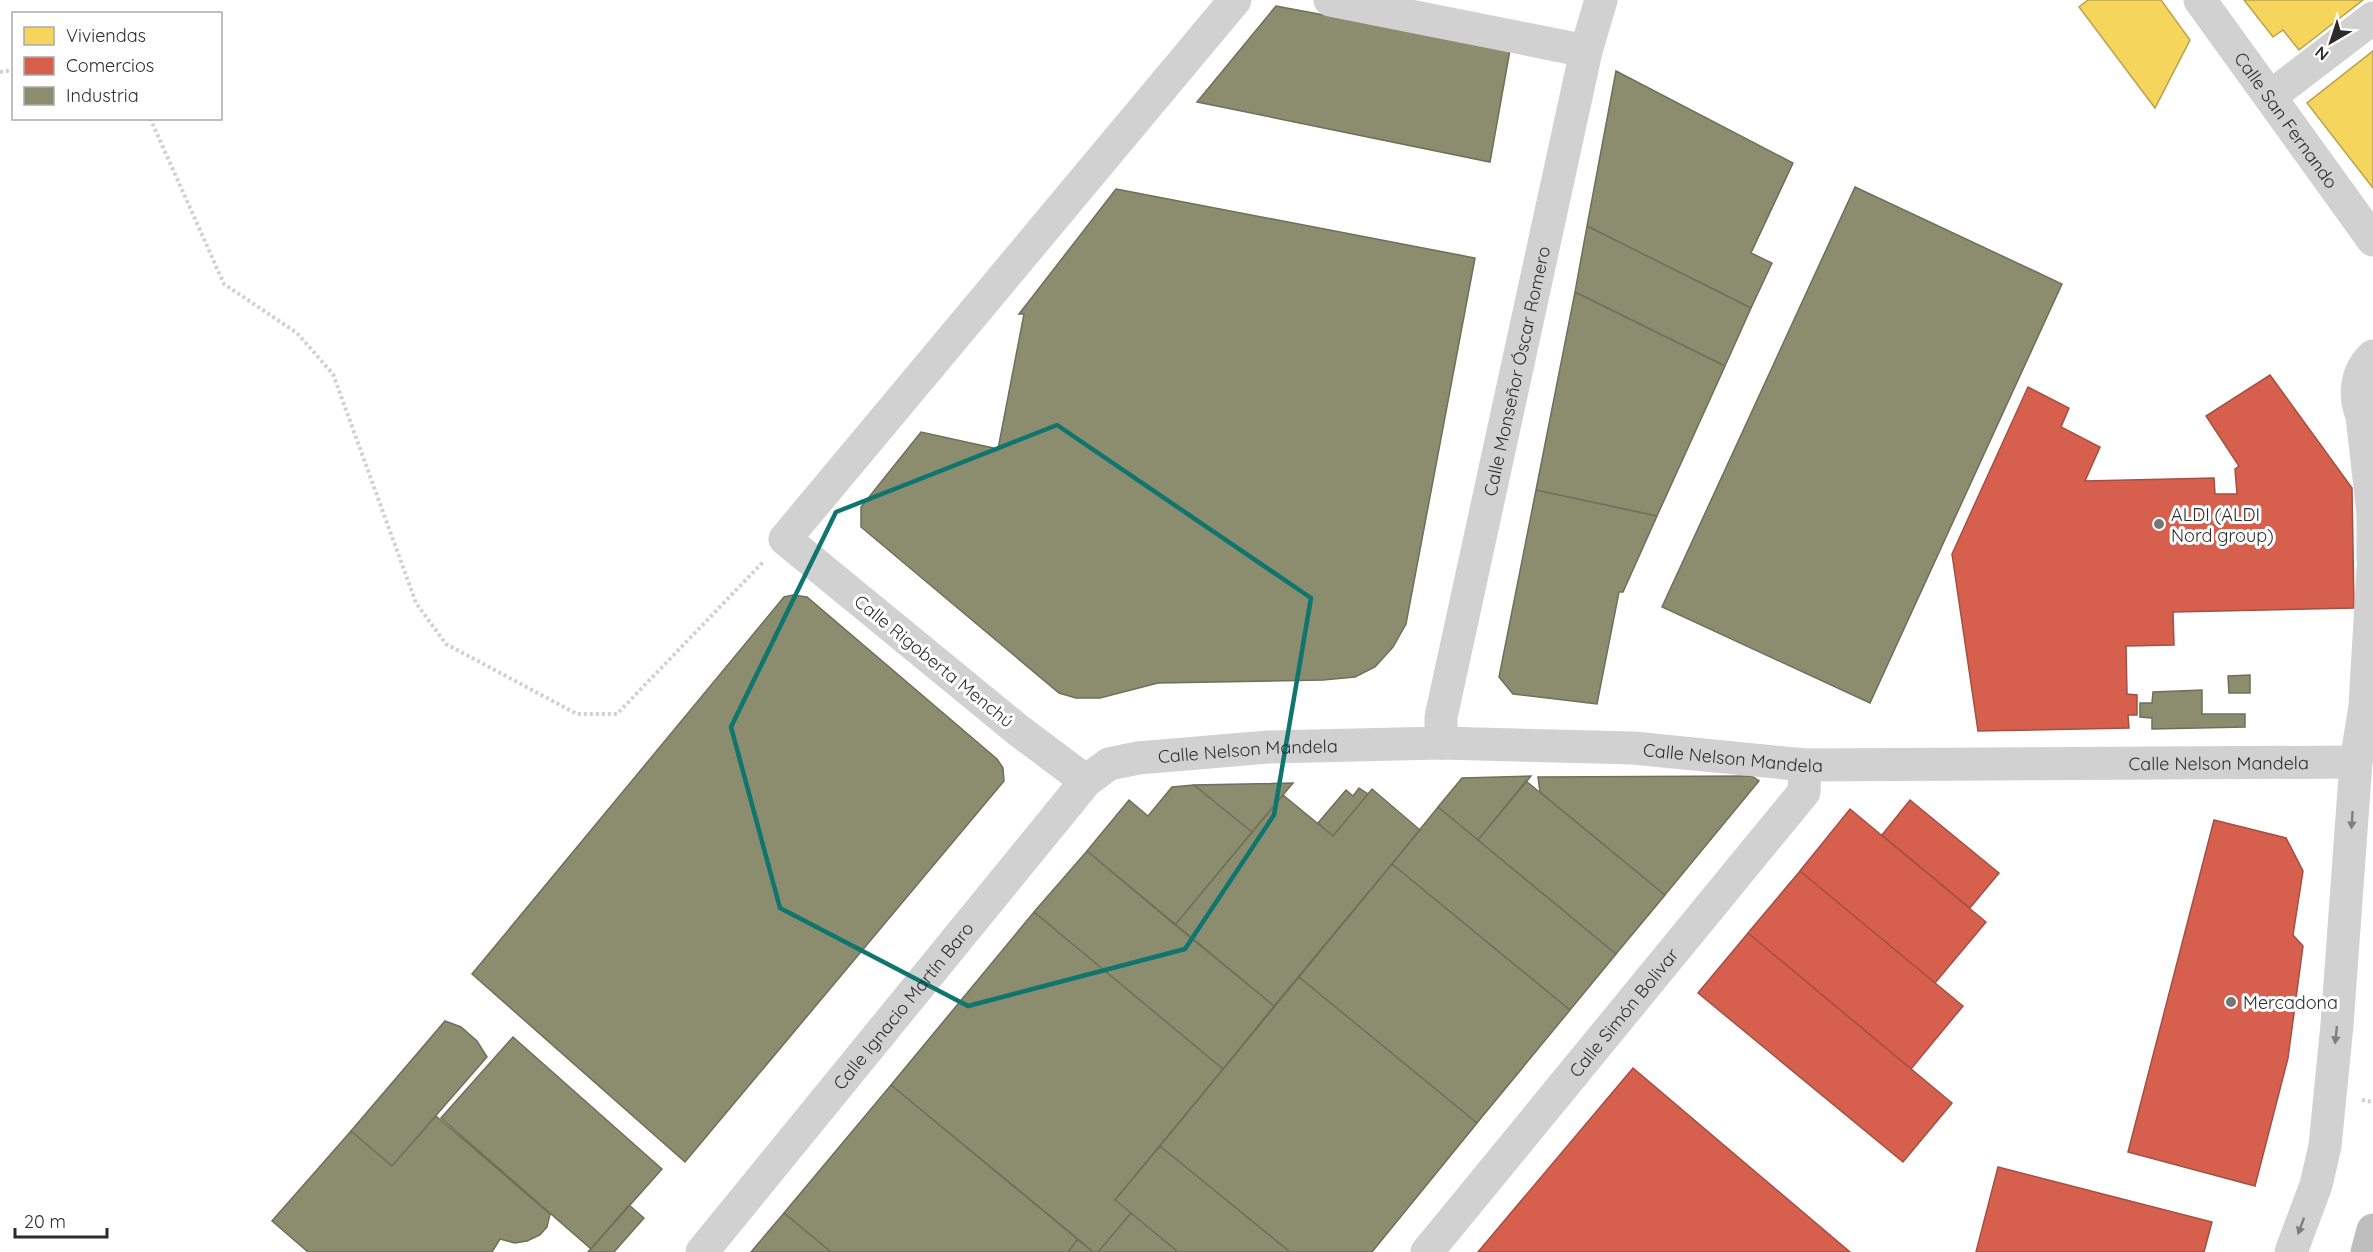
<svg xmlns="http://www.w3.org/2000/svg" width="2373" height="1252" font-family="Quicksand,sans-serif">
<style>
.homes{fill:#f6d55c;stroke:#b9a24e;stroke-width:1.5}
.shops{fill:#d6604d;stroke:#a35043;stroke-width:1.5}
.industry{fill:#8c8c6e;stroke:#6f6f5a;stroke-width:1.5}
.lines{fill:none;stroke-linecap:round;stroke-linejoin:round}
.path{stroke:#d1d1d1;stroke-width:4;stroke-dasharray:3 3;stroke-linecap:butt}
.minor{stroke:#d1d1d1;stroke-width:33}
.highway{stroke:#bebebe;stroke-width:33}
.oneway{fill:#7e7e7e}
.marked{fill:none;stroke:#0f766e;stroke-width:4.5;stroke-linejoin:round}
.poi-dot{fill:#767676;stroke:#fff;stroke-width:2}
.labels{text-anchor:middle;dominant-baseline:central;stroke-width:6;stroke-linejoin:round;paint-order:stroke}
.street-label{font-size:18px;fill:#2c2c2c;stroke:#fff}
.poi-label{font-size:18px;fill:#2c2c2c;stroke:#fff;text-anchor:start}
</style>
<rect width="100%" height="100%" fill="#fff"/>
<path class="homes" d="M2088,0H2161L2190,40L2155,108L2079,7Z
M2244,0H2363L2299,50L2283,30L2273,37Z
M2373,51V188L2307,103Z"/>
<path class="shops" d="M2270,375L2352,488L2354,608L2173,612L2174,645L2126,646L2127,694L2137,695V715H2128L2129,728L1978,731L1952,554L2028,387L2069,408L2061,427L2100,447L2085,481L2214,478L2215,494H2237L2235,469L2239,466L2206,416Z
M1910,800L1999,873L1970,908L1882,835Z
M1850,809L1986,922L1935,983L1800,871Z
M2214,820L2286,838L2303,871L2293,935L2303,946L2288,1058L2255,1186L2128,1152Z
M1800,871L1963,1006L1911,1069L1748,933Z
M1748,933L1952,1103L1903,1162L1698,993Z
M1633,1068L1850,1252H1478Z
M1998,1167L2212,1222L2204,1252H1976Z"/>
<path class="industry" d="M1276,6L1510,50L1490,162L1197,102Z
M1616,71L1793,163L1751,253L1772,263L1751,308L1587,226Z
M1855,187L2062,284L1870,703L1662,607Z
M1116,189L1475,258L1406,624L1393,647L1375,667L1355,677L1323,680L1158,683L1100,698H1076L1059,693L861,527V507L921,432L998,449L1024,314H1019Z
M1587,226L1751,308L1725,366L1575,292Z
M1575,292L1725,366L1657,516L1536,490Z
M1536,490L1657,516L1623,592H1619L1597,704L1513,694L1499,677Z
M793,595L807,597L997,759L1003,768L1004,781L685,1162L472,974L784,597Z
M2250,675V693H2229L2228,676Z
M2202,690V714H2245V727L2152,729V718L2140,717V703H2152L2153,692Z
M1531,776L1478,840L1438,807L1462,778Z
M1752,776L1759,781L1665,895L1540,792L1538,777Z
M1526,781L1665,895L1616,954L1478,840Z
M1293,783L1252,832L1194,785Z
M1194,785L1252,832L1175,925L1087,851L1129,800L1148,816L1172,787Z
M1359,788L1368,794L1333,836L1318,823L1346,790L1353,796Z
M1372,789L1420,830L1274,1006L1175,925L1283,795L1333,836Z
M1438,807L1616,954L1570,1010L1392,864Z
M1087,851L1274,1006L1223,1069L1034,912Z
M1392,864L1570,1010L1477,1123L1299,977Z
M1034,912L1223,1069L1115,1200L1131,1213L1098,1252H1093L891,1085Z
M1299,977L1477,1123L1372,1252H1290L1160,1146Z
M445,1021L461,1027L477,1041L487,1057L392,1166L351,1131Z
M513,1037L662,1169L591,1249L441,1118Z
M891,1085L1078,1239L1068,1252H831L784,1213Z
M436,1116L550,1214L547,1227L540,1235L527,1241L515,1243L500,1239L492,1252H308L272,1221L351,1131L392,1166Z
M1160,1146L1290,1252H1178L1131,1213L1115,1200Z
M629,1205L644,1218L614,1252H588Z
M784,1213L831,1252H751Z
M1131,1213L1178,1252H1098Z
M1078,1239L1093,1252H1068Z"/>
<g class="lines">
<path class="path" d="M0,72L14,70
M150,118L224,284L297,333L333,374L416,603L446,644L577,714H617L764,561
M2362,1100L2373,1102"/>
<g class="minor">
<path d="M1330,0L1586,51"/>
<path id="s1" d="M2200,0L2373,240"/>
<path d="M2271,96L2373,18"/>
<path d="M2373,356C2352,376 2352,410 2373,430"/>
<path d="M2362,416L2373,514V560"/>
<path id="s2" d="M1441,743V717L1586,51L1601,0"/>
<path d="M1086,781L1018,730L785,539L1235,0"/>
<path id="s3" d="M702,1252L1086,781L1109,764L1138,758L1268,747L1441,743L1633,748L1805,765L2356,762"/>
<path id="s4" d="M1427,1252L1804,792L1805,765"/>
<path d="M2291,1252L2316,1185L2325,1146L2337,1025L2356,762L2365,706L2373,569"/>
</g>
<path class="highway" d="M2367,1252L2373,1230"/>
</g>
<defs><path id="oneway-solid" d="M-6-.8H1V-3.2L6.5 0L1 3.2V.8H-6Z" transform="scale(1.5)"/></defs>
<g class="oneway">
<use href="#oneway-solid" transform="translate(2352 820) rotate(94)"/>
<use href="#oneway-solid" transform="translate(2336 1035) rotate(96)"/>
<use href="#oneway-solid" transform="translate(2301 1226) rotate(110)"/>
</g>
<path class="marked" d="M1057,425L1311,598L1274,815L1185,949L968,1006L780,908L731,727L836,512Z"/>
<g class="poi-dot">
<circle cx="2159" cy="524" r="6"/>
<circle cx="2231" cy="1002" r="6"/>
</g>
<g class="labels">
<g class="street-label">
<text stroke="none"><textPath href="#s1" startOffset="148">Calle San Fernando</textPath></text>
<text stroke="none"><textPath href="#s2" startOffset="380">Calle Monseñor Óscar Romero</textPath></text>
<text transform="translate(934 661) rotate(39)">Calle Rigoberta Menchú</text>
<text stroke="none"><textPath href="#s3" startOffset="776">Calle Nelson Mandela</textPath></text>
<text stroke="none"><textPath href="#s3" startOffset="1262">Calle Nelson Mandela</textPath></text>
<text stroke="none"><textPath href="#s3" startOffset="1748">Calle Nelson Mandela</textPath></text>
<text stroke="none"><textPath href="#s3" startOffset="318">Calle Ignacio Martín Baro</textPath></text>
<text stroke="none"><textPath href="#s4" startOffset="310">Calle Simón Bolivar</textPath></text>
</g>
<g class="poi-label">
<text x="2171" y="514">ALDI (ALDI<tspan x="2171" dy="21">Nord group)</tspan></text>
<text x="2243" y="1002">Mercadona</text>
</g>
</g>
<rect x="12" y="12" width="210" height="108" fill="#ffffff" stroke="#ababab" stroke-width="1.5"/>
<rect x="24" y="27" width="30" height="18" fill="#f6d55c" stroke="#ababab" stroke-width="1.5"/>
<text x="66" y="42" font-size="18" fill="#2c2c2c">Viviendas</text>
<rect x="24" y="57" width="30" height="18" fill="#d6604d" stroke="#ababab" stroke-width="1.5"/>
<text x="66" y="72" font-size="18" fill="#2c2c2c">Comercios</text>
<rect x="24" y="87" width="30" height="18" fill="#8c8c6e" stroke="#ababab" stroke-width="1.5"/>
<text x="66" y="102" font-size="18" fill="#2c2c2c">Industria</text>
<g transform="translate(2331 42) rotate(219)" stroke="#ffffff" stroke-width="4.5" paint-order="stroke">
<path d="M0-4.5L10 22L0 15L-10 22Z" fill="#2c2c2c"/>
<text y="-9" font-size="16" font-weight="bold" text-anchor="middle" fill="#2c2c2c">N</text>
</g>
<path d="M15 1228v9h92v-9" fill="none" stroke="#2c2c2c" stroke-width="3"/>
<text x="24" y="1228" font-size="18" fill="#2c2c2c" stroke="#ffffff" stroke-width="4.5" paint-order="stroke">20 m</text>
</svg>
